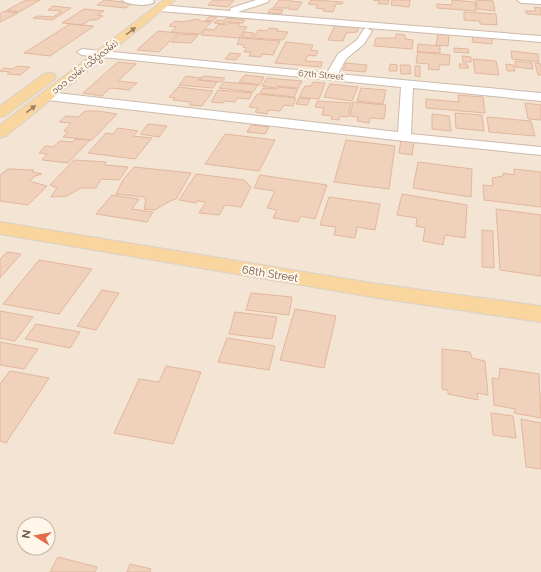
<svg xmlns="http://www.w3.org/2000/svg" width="541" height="572" font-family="Raleway,'Noto Sans Myanmar',sans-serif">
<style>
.residential{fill:#f3e4d3;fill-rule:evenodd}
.building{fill:#f0d1bc;stroke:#e3b79d}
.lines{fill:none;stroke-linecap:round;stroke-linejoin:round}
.minor-casing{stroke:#cdbaab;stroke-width:2}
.major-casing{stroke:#d8d1cc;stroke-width:2}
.minor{fill:#fff;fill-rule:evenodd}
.major{fill:#f9d69e;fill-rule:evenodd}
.oneway{fill:#9b7e63}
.labels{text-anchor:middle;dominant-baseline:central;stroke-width:4;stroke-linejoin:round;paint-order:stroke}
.far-street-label{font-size:9px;fill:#73594a;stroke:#fff6ea}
.street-label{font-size:11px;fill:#73594a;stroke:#fff6ea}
</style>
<rect width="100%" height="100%" fill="#fcf2e4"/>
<path class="residential" d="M0,0H541V572H0ZM24,524H48V548H24Z"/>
<path class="building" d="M26,0H40L19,12L7,10Z
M104,0L132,3L126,8L97,5Z
M213,0H234L228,7L208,5Z
M279,0H290V1L302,2L297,10L289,9L290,8H273Z
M311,0H314L343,2L342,4H336L333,12L323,11L324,9L316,8L318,5L308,4Z
M373,0H389L388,4H378L379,1Z
M392,0H410L409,7L391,5Z
M452,0L475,2L476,11L437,8V4L452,5Z
M476,0L493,1L495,11L477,9Z
M53,6L71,8L52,20L33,18L38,16L53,17L62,11L48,10Z
M534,7L541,8V15L527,14L525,11H536Z
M84,9L104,11L97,15L103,16L96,20H90L82,25L62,23Z
M270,9L283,10L281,14L268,13Z
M4,11L18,13L0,22V14Z
M464,12L496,14L497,25L480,24V21L464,20Z
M210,16L217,17L213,21H205Z
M226,18L245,20L243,23L229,22L222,24L214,23L217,20L224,21Z
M198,19L201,21L211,22L200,34L171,32L176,27L169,26L175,21L182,22Z
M229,23H240L238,26L247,27L239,38L201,35L206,29L214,30L219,24L227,25Z
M70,24L94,26L50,56L24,53Z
M335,25L359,27L357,32L346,33L343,41L328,40Z
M269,28L278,29L277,31L288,32L283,40L253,38L258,30L267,31Z
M158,31L178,33L159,52L137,50Z
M245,32L254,33L251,38L241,37Z
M179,34L198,35L191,43L171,42Z
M396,34L405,35V39L413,40L412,49L374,46L376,38H396Z
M438,34L449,35L448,46L436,45Z
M473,36L492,38V44L472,42Z
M240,38L280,41L273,55L262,54L261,57L249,56L251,52H244L246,48L243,47L244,45L237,44Z
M286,42L313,45L311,50L318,51L316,56L308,55L305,61L322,62L321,67L275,63Z
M418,44L440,46V53L417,52Z
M454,48L468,49L469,53L454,52Z
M511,51L538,54L539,62L512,59Z
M418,52L450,55L449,65H439V70L428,69L429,64L416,63Z
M230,53L241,54L236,60L225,59Z
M462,56L471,57V62H463Z
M473,59L496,61L499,75L475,73Z
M515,61L532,63L533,69L516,67Z
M118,62L136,64L118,81L137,83L129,90L110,88L102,96L83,93Z
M346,63L367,65L365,72L343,70Z
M535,63L541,64V75H538Z
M390,64L397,65V71H389Z
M459,64H467L469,68H460Z
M506,64L514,65L515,71H507Z
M400,65H410L411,74H401Z
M17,66L30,67L20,75L7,74L10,72L0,71L4,68L13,69Z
M415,66H420V77L415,76Z
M245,75L264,77L260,85L239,82Z
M186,76L201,78L198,80L217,82L213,88L179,85Z
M203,76L225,78L222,82L200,80Z
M267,78L302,81L298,88L276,86L275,88L262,86Z
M224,82L258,85L253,92L219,88Z
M313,82L325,83L319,99L299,97L305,86H311Z
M330,84L358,87L352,101L324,97Z
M178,87L213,91L202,106L189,105L191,102L173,100L175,98L169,97Z
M278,87L298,89L294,97L260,93L263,88L277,89Z
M361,88L386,90L383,104L357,101Z
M218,90L252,93L249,99L237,98L235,102L224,101L223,103L211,102Z
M257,94L296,98L293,106L284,105L280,111L269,110L267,114L255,112L258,108L249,107Z
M458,95L483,97L485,113L426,108V99L459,102Z
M299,98L310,99L307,105L296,104Z
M317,101L351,103L348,117L340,116L339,120L331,119L332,116L322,115L324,108L315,107Z
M353,102L386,105L384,119L370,118L369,123L357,121L358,117L350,116Z
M525,103L541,105V120L528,119Z
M85,111H98L117,114L92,140L63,137L68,132L64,131L71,123L59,122L66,116L78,117Z
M455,113L482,115L484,131L456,128Z
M432,114L449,116L451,131L432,129Z
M487,117L531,121L535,136L489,132Z
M148,124L167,126L159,137L140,134Z
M251,125L269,127L265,134L247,132Z
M118,128L138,131L133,136L152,138L135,159L88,153L106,133L113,134Z
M225,134L275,140L259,171L205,164Z
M75,139L90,140L68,163L42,160L47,154L39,153L45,146L53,147L60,141L73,142Z
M346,140L395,146L389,189L334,182Z
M401,140L414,142L412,155L399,153Z
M74,160L106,162L105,165L128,167L119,180L101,179L96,188H81L67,196L51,197L57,188L50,185Z
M418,162L472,169L471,197L413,188Z
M134,167L191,173L176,199L170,201L155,210L144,209L146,200L144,197L116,194L123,180Z
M8,169L34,170L32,172L42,174L35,176L29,181L47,186L28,205L0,201V175Z
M514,169L541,172V207L484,200L483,185L493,186L492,178L503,176V173L514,175Z
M196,174L244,180L251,187L241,207L225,205L219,215L199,213L206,202L197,201L196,203L179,200Z
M260,175L327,185L315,219L301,216L298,222L273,218L277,210L267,208L275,191L254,188Z
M402,194L467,205L465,238L445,235L443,245L423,241L425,228L416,226L417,218L397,215Z
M112,195L139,199L132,209L153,212L147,222L96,214Z
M329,197L380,204L375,230L357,227L355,238L334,235L336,227L320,225Z
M496,209L541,215V276L500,270Z
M482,230L493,231L494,268L482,267Z
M7,252L21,254L0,278V259Z
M39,260L92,269L59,314L3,304Z
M102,290L119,293L96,330L77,326Z
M251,293L292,297L289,315L246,310Z
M295,309L336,316L324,368L280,360Z
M0,311L33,317L15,341L0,338Z
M235,312L277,317L272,339L229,334Z
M36,324L80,332L70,348L25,339Z
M227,338L275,346L269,370L218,362Z
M0,342L38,349L24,369L0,365Z
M442,349L470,352L472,358L485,361L488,395L477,393L478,400L448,394V390L442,389Z
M166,366L201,372L173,444L114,433L139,379L159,382Z
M500,368L539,374L541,418L514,413L515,409L494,405L492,378L499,379Z
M10,371L49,378L6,443L0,441V384Z
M491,413L513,416L516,438L493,435Z
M521,419L541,423V469L526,467Z
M58,557L97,567L95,572H50Z
M130,564L151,569L150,572H127Z"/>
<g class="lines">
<defs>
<path id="minor" d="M122,0H153L154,2C149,7 127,5 122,0Z
M256,0H269L268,2L238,12L541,36V42L159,11L154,8L159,5L230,11L231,8Z
M517,0H541V4L521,3Z
M367,28L372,31L364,44L346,59L338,74L541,93V101L413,88L411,134L541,147V155L404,141L48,100L44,99L42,96L44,93L48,92L398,132L401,87L82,55L77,52L82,49L327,73L338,54L357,40L364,29Z"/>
<path id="major" d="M164,0H175L6,136L0,138V125Z
M49,73L54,74L56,77L54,80L5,116L0,117V106L44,74Z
M0,222L378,284L541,306V322L378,298L0,234Z"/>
</defs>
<use href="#minor" class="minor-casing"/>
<use href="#major" class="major-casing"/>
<use href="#minor" class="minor"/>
<use href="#major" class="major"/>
</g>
<defs><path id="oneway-solid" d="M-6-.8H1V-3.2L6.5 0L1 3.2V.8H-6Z"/></defs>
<g class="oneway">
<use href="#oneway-solid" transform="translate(131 31) rotate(-37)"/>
<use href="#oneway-solid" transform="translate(31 109) rotate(-38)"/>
</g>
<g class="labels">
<g class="far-street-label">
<text transform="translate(85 67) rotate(-38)">၁၀၁ လမ်း (သိပ္ပံလမ်း)</text>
<text transform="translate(321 75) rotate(5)">67th Street</text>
</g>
<g class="street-label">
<text transform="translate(270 274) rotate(9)">68th Street</text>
</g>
</g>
<g transform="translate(36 536) rotate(281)"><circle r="19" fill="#fff6ea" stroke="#c7b7aa"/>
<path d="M0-3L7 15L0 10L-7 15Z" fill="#e36c4c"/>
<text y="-6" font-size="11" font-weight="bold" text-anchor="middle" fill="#73594a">N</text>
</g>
</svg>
